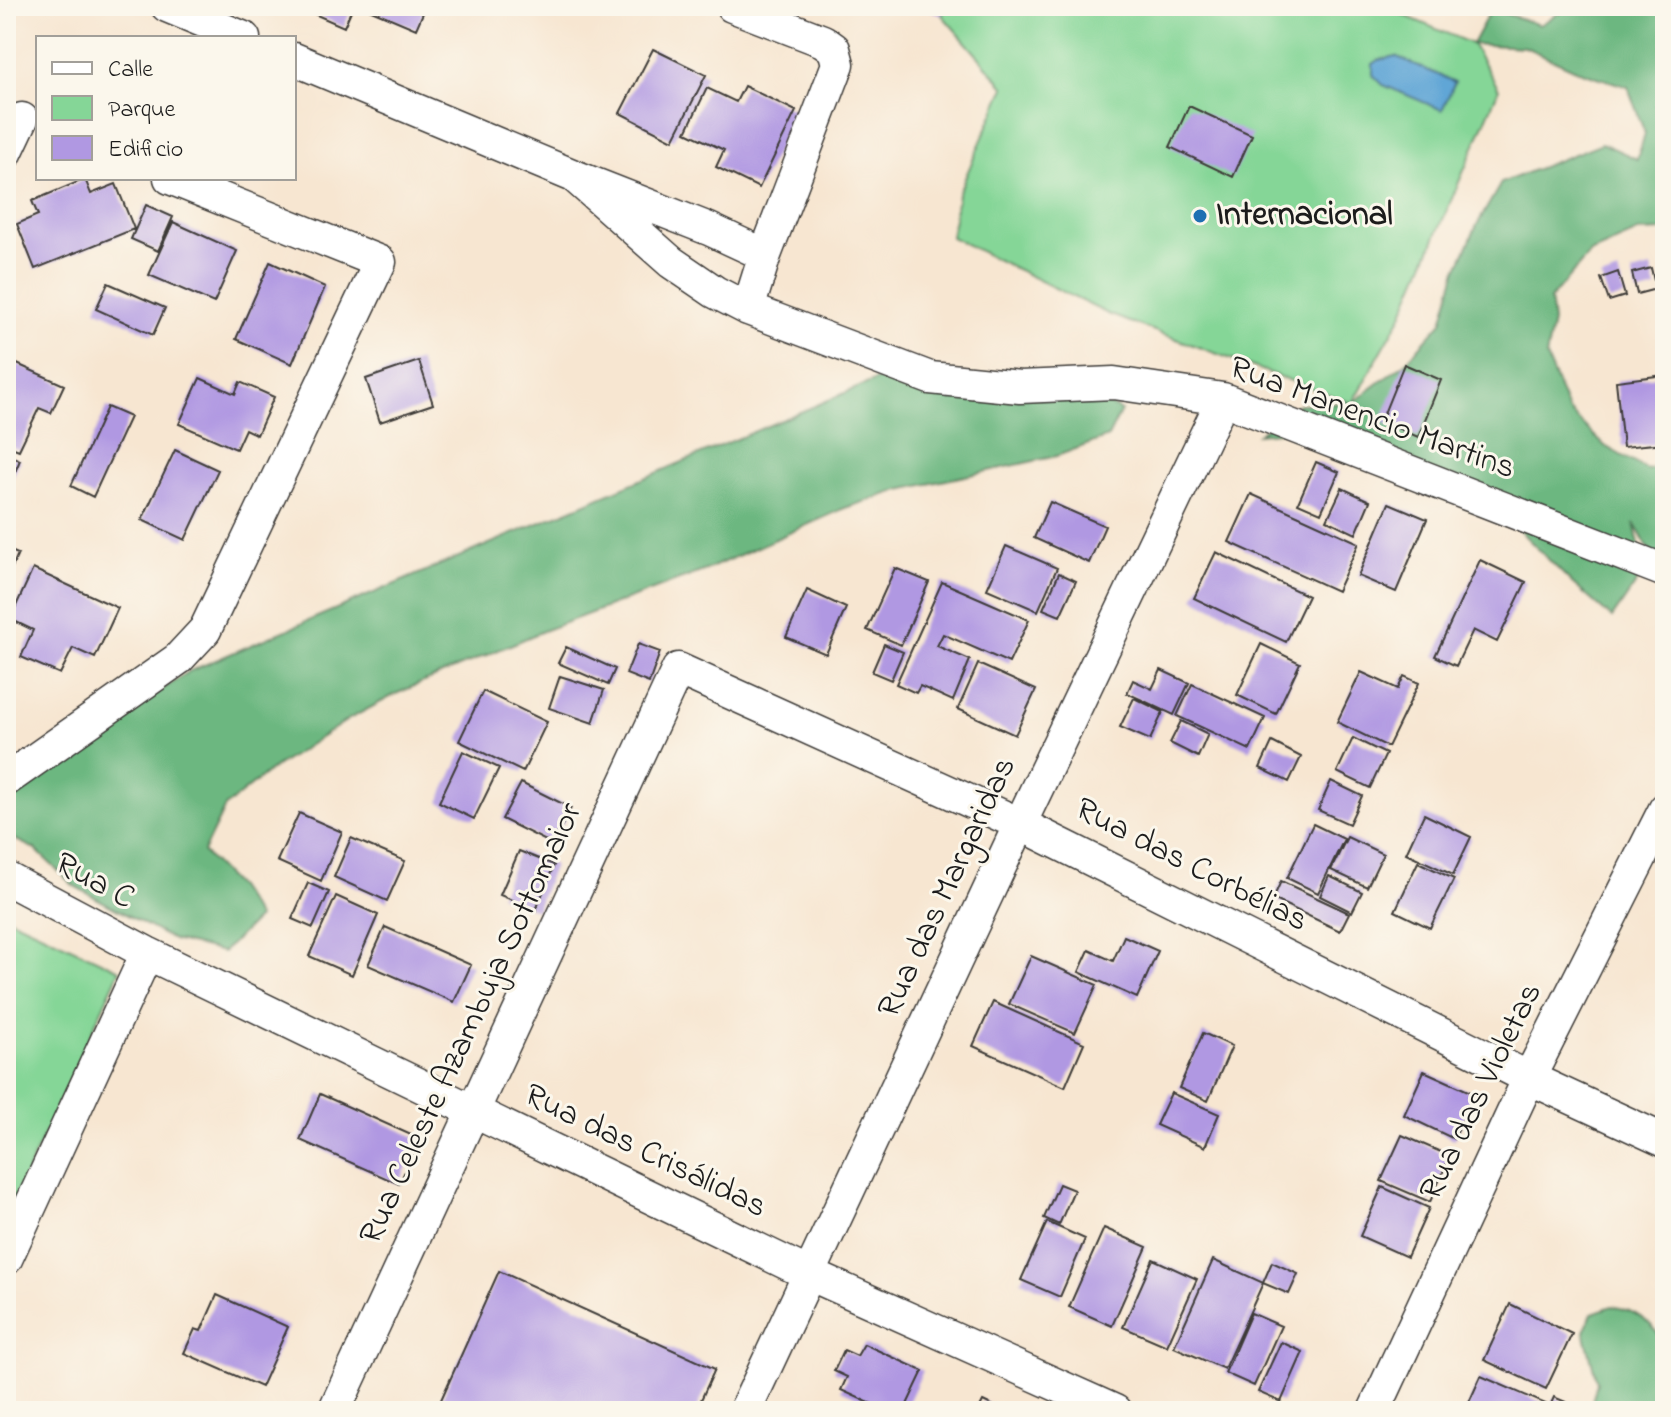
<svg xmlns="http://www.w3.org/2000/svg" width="1671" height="1417" font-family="'Indie Flower',sans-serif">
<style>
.green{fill:#85d697;stroke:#50795a;stroke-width:2}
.forest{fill:#6cb780;stroke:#446a4e;stroke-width:2}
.water{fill:#60a6d6;stroke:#3e6179;stroke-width:2}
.building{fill:#b098e2}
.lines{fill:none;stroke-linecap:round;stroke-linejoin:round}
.street-casing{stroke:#3d3a37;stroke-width:35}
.street{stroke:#fff;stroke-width:32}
.poi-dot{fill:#1f6fb2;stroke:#fbf7ec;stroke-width:3}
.labels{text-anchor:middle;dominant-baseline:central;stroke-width:6;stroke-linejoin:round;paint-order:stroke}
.poi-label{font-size:34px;font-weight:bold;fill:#1c1c1c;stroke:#fbf7ec;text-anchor:start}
.street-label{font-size:34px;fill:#1c1c1c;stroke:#fbf7ec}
</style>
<rect width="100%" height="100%" fill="#fbf7ec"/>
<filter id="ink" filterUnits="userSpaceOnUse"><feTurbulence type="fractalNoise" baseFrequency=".0125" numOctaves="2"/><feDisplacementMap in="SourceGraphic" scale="16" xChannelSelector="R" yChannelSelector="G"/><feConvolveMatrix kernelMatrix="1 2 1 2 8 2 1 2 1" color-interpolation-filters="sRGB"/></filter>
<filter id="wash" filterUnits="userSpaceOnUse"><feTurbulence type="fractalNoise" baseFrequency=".006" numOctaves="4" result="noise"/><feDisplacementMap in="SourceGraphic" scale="32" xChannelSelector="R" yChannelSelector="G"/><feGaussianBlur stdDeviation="1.8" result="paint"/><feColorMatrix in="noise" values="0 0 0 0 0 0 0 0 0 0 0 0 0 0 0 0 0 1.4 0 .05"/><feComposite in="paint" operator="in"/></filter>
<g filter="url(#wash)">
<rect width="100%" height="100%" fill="#f7e6d1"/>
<path class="green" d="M946,6H1382L1472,44L1499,89L1401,317L1352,403L1108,314L951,237L958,194L1005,87L942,15Z
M6,917L120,970L6,1218Z"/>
<path class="forest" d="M1570,6H1665V231L1638,232L1590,253L1550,299L1553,322L1546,357L1568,410L1605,446L1647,470L1665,466V578L1634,523L1645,570L1612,618L1572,583L1495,506L1395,470L1362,433L1310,429L1258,434L1299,404L1352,403L1404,364L1442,322L1456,272L1477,225L1501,183L1602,143L1637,159L1645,134L1628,87L1576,70L1525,47L1472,44L1491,9L1540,25Z
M885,376L1091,395L1121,411L1108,437L1057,456L900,490L845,508L706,570L543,631L398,693L349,719L268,772L225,807L203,852L237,887L258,918L223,952L173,940L74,886L35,849L6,835V793L190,671Z
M1612,1306C1635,1310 1655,1323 1665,1345V1400C1645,1415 1618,1411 1594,1411L1592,1402L1597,1382L1584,1331L1592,1313Z"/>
<path class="water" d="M1395,56L1455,82L1442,110L1383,85L1373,75V64L1379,60Z"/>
<g id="blocks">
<path class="building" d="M296,6H353L344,27Z
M362,6H426L416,29Z
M915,6H945L942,15Z
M653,49L706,75L673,140L620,113Z
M744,86L796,111L759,188L716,167L724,150L686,132L707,88L736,102Z
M1189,106L1252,135L1233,177L1170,147Z
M85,179L91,194L116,184L134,229L35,269L17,224L38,215L32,201Z
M146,205L173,217L158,251L131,239Z
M173,222L237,251L214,303L149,275Z
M270,262L325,287L292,364L236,339Z
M1651,268L1656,289L1637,294L1632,273Z
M1618,272L1625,296L1609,301L1601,278Z
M108,283L165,308L153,335L96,309Z
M6,359L64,385L51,413L39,408L19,450L6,445Z
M419,361L433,404L380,422L366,379Z
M1404,364L1441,380L1418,437L1381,421Z
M1665,375V443L1623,447L1616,381Z
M200,378L235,394L240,382L274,397L257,435L245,429L236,449L179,424Z
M107,407L130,417L93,497L71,486Z
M175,450L218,470L185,540L142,520Z
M6,454L20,460L6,494Z
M1316,462L1339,472L1321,513L1298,503Z
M1342,488L1370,501L1356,534L1327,520Z
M1251,494L1359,543L1337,591L1229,542Z
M1050,502L1105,526L1089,563L1034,538Z
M1389,503L1427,519L1396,592L1358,576Z
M1006,546L1057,568L1038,611L987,589Z
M6,549L18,554L6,581Z
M1216,552L1308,596L1286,642L1194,598Z
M1480,560L1526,582L1497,642L1473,630L1456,666L1435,656Z
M895,568L929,582L901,645L867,630Z
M33,569L118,608L95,658L73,648L60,674L21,657L33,630L10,619Z
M1059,573L1076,581L1060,616L1043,609Z
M942,582L1029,620L1009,663L943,634L937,646L970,660L953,701L920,686L916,693L896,684Z
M807,590L846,608L826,654L786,637Z
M638,644L660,652L649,683L626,674Z
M884,644L903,652L891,680L872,672Z
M1261,644L1300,663L1276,714L1237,695Z
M566,647L615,669L608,685L558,663Z
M978,664L1036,690L1015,735L958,709Z
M1161,670L1189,683L1174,715L1127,693L1133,680L1152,689Z
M1361,672L1398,689L1404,676L1419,683L1388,747L1337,722Z
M560,676L604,690L593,723L549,708Z
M1192,684L1265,718L1250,750L1177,716Z
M483,691L547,722L523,772L459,741Z
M1134,698L1163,712L1150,740L1120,727Z
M1181,721L1208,734L1198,757L1170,743Z
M1353,738L1386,754L1370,788L1337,772Z
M1272,742L1301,757L1289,782L1260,768Z
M463,751L499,768L474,819L439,802Z
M1331,781L1362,796L1349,824L1318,810Z
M521,783L571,808L552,844L502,819Z
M299,813L342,832L321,881L277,861Z
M1424,814L1471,837L1453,875L1406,853Z
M1313,824L1344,839L1318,893L1287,878Z
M1347,837L1383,854L1367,887L1331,870Z
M351,838L405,861L387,901L334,877Z
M519,851L554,865L536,910L500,895Z
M1418,862L1454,879L1430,928L1395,911Z
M1329,876L1362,892L1352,912L1320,896Z
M1281,881L1349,913L1340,931L1273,899Z
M308,883L329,892L313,928L292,919Z
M336,896L378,915L352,975L309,956Z
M385,927L471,965L454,1002L368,965Z
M1124,936L1158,951L1137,998L1079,972L1089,950L1113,961Z
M1031,956L1097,985L1075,1033L1009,1004Z
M993,1002L1084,1043L1065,1087L973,1046Z
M1203,1033L1232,1046L1208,1101L1179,1088Z
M1424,1071L1475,1094L1454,1139L1404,1115Z
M1171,1093L1219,1114L1205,1147L1156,1125Z
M320,1094L420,1139L399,1184L300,1140Z
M1402,1135L1450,1156L1430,1202L1381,1181Z
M1059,1184L1074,1190L1059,1225L1044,1218Z
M1382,1187L1429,1208L1407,1257L1360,1236Z
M1047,1222L1085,1239L1060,1297L1021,1280Z
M1104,1228L1147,1247L1112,1326L1069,1307Z
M1153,1259L1197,1279L1167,1346L1123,1327Z
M1213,1260L1263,1283L1272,1262L1298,1274L1289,1294L1263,1283L1224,1369L1174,1347Z
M499,1271L715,1369L696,1411H459L440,1402Z
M217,1295L288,1327L261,1387L184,1353L195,1329L201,1331Z
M1510,1304L1572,1334L1546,1389L1484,1360Z
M1251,1313L1281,1326L1254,1386L1225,1373Z
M1281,1342L1303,1352L1281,1402L1258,1392Z
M864,1344L923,1371L904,1411H887L841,1390L847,1377L834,1371L844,1350L857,1356Z
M1481,1376L1550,1406L1554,1397L1587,1411H1465Z
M983,1401L1004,1411H978Z
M37,1403L54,1411H34Z"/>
</g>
</g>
<g filter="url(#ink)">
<use href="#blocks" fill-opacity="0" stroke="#3d3a37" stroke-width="2"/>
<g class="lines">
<defs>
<path id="street" d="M167,6L244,38
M732,6L823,41L834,49L838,64L765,255L748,309
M294,59L574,176L709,229L765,255
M6,153L22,119
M574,176L671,262L715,292L748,309L930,378L1020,387L1114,383L1223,399L1665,571
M6,780L178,659L205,630L380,262L170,178
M6,878L147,953L809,1274L1115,1411
M6,1259L147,953
M334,1411L678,669L1020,824L1529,1078L1665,1141
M745,1411L1020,824L1223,399
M1374,1411L1529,1078L1665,809"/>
</defs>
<use href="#street" class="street-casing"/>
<use href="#street" class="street"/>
</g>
</g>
<circle class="poi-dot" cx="1200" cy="216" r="8"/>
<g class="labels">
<g class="poi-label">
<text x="1216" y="216">Internacional</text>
</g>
<g class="street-label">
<text transform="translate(1372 419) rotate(20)">Rua Manencio Martins</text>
<text transform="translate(1191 866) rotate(27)">Rua das Corbélias</text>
<text transform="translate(94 882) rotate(28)">Rua C</text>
<text transform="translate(948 888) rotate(-65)">Rua das Margaridas</text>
<text transform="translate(472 1024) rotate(-65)">Rua Celeste Azambuja Sottomaior</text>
<text transform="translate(1482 1092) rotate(-64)">Rua das Violetas</text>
<text transform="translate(645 1152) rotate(26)">Rua das Crisálidas</text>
</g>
</g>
<rect width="1671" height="1417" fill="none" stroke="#fbf7ec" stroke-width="32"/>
<rect x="36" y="36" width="260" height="144" fill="#fbf7ec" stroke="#a29f99" stroke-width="2"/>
<rect x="52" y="62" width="40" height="12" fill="#ffffff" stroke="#a29f99" stroke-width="2"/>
<text x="108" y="76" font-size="24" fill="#1c1c1c">Calle</text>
<rect x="52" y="96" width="40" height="24" fill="#85d697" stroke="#a29f99" stroke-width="2"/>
<text x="108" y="116" font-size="24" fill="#1c1c1c">Parque</text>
<rect x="52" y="136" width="40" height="24" fill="#b098e2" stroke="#a29f99" stroke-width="2"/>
<text x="108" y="156" font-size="24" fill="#1c1c1c">Edificio</text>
</svg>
